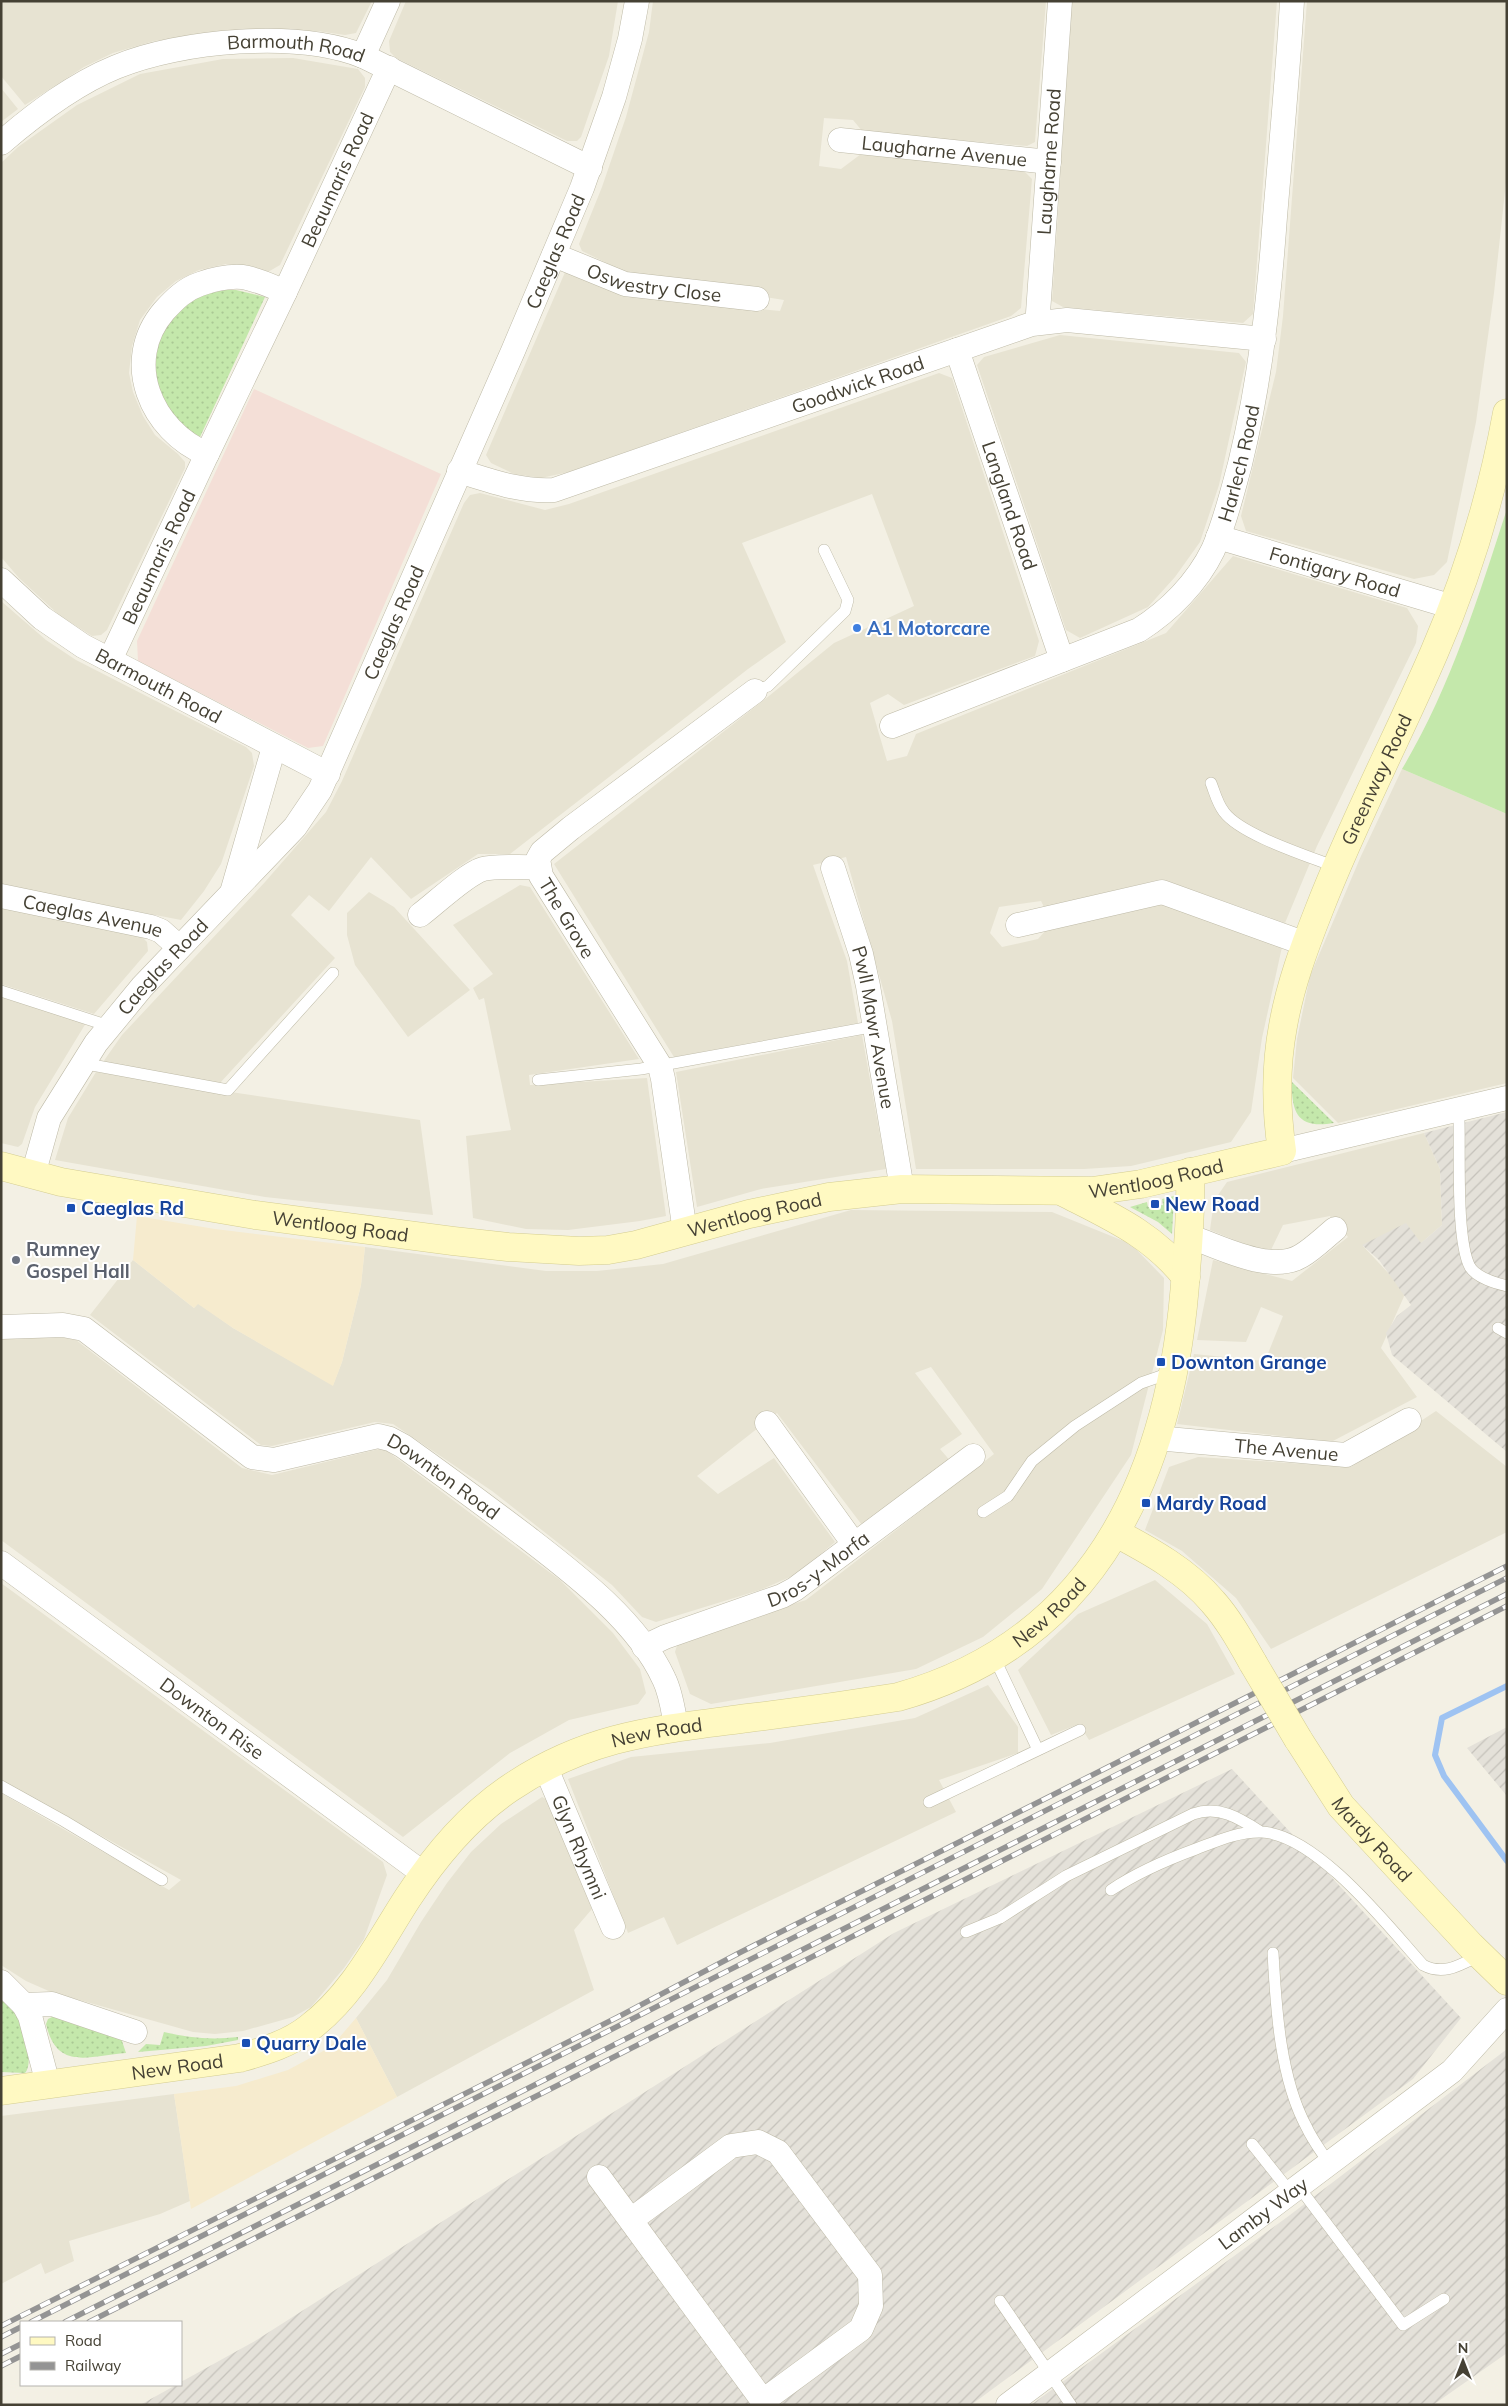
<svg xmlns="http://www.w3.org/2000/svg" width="1508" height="2406" font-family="Mulish,sans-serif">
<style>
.residential{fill:#e7e3d2}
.commercial{fill:#f6ebce}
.industrial{fill:url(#industrial-furrows)}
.medical{fill:#f4dfd7}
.grass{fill:url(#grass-dots)}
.garden{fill:#c4e8ab}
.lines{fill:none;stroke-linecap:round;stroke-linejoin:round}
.stream{stroke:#9ec3f2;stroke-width:6}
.lane-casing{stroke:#bebaa7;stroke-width:12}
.street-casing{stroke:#bebaa7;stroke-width:25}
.secondary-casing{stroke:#d4cd92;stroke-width:29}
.lane{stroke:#fff;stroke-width:11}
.street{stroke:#fff;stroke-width:24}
.secondary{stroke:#fff9c2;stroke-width:28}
.rail-casing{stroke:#949494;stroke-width:5.5}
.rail{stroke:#fff;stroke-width:4;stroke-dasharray:11;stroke-linecap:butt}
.secondary-bridge-casing{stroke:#d4cd92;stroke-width:29;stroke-linecap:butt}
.secondary-bridge{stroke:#fff9c2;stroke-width:28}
.shop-dot{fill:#3f7fe0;stroke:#fff;stroke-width:2}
.transit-dot{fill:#1a4fb4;stroke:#fff;stroke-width:2}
.worship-dot{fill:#6b7280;stroke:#fff;stroke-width:2}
.labels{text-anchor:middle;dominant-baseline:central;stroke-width:4;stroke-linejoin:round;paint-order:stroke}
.street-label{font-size:19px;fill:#454134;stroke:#fff}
.shop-label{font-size:19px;font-weight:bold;fill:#366cbe;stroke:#fff;text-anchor:start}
.transit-label{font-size:19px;font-weight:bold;fill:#164399;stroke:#fff;text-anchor:start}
.worship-label{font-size:19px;font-weight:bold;fill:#5b616d;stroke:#fff;text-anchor:start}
</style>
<defs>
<pattern id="industrial-furrows" width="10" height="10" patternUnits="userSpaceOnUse" patternTransform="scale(1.25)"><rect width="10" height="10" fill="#e4e1d9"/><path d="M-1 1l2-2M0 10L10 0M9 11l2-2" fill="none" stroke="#c5c2bb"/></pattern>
<pattern id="grass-dots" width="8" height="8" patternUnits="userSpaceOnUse" patternTransform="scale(1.25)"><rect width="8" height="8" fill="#c4e8ab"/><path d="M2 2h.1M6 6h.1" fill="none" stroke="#aac894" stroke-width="1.8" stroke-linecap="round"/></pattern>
</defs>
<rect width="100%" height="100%" fill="#f3f0e4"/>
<path class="residential" d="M1,1H372L356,33L345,35L317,31L230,32L154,41L113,53L84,67L25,105L1,76Z
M406,1H618L609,56L581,137L577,141H567L396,58L390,52L389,41Z
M653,1H1046L1035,142L1027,146L863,132L853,120L824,118L819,166L841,169L861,154L1024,171L1032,179L1021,308L1011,316L569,472L541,478L514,474L491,463L486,455L566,270L624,296L780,311L784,300L631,275L582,251L579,244L602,187L626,117L649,32Z
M1072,1H1277L1253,314L1243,323L1063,307L1052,301Z
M1307,1H1507V173L1494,293L1476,422L1447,562L1434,575L1414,579L1246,531L1241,516L1276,372L1283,316Z
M293,58L358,69L365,78V87L280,265L268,272L251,266L226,264L199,270L176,281L157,297L140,320L132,346L129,373L133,392L143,416L155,435L178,454L185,462V468L107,630L101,635L92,636L59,615L19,578L1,557V163L18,147L77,105L140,74L223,59Z
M1,88L18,109L1,122Z
M1060,335L1239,353L1246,362L1219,485L1200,542L1175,577L1148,607L1080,638L1066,630L977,365L984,357Z
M939,373L952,378L1039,641L1035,656L904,705L888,694L870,703L887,761L907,756L916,734L1166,633L1233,556L1407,608L1418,626L1416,643L1317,846L1285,923L1162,879L1044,907L1041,901L999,907L990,933L1002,947L1038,939L1046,930L1160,904L1282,947L1262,1038L1251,1112L1231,1142L1131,1166L1084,1169H916L892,1021L846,857L813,865L847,961L858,1023L674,1057L554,864L764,700L834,643L914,606L872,494L742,543L786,642L748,669L510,854H478L411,899L371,857L329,911L309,895L291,915L335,958L220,1083L103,1062L122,1035L265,882L326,812L342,781L464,503L470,495L480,493L545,510L569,504Z
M1,601L46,640L76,660L246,747L252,753L254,766L221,864L204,891L181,920L1,885Z
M1402,769L1507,814V1083L1338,1123L1293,1078L1297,1039L1310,976L1361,856Z
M520,885L530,887L639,1059L529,1075L530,1085L647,1078L666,1216L640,1221L568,1230L526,1229L473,1218L466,1136L511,1130L484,998L479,1000L473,988L493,974L453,925Z
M369,892L394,907L470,990L408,1037L355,965L347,935V913Z
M1,907L141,936L147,942L148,951L94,1014L1,984Z
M1,997L86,1023L35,1107L22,1144L18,1147L1,1143Z
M862,1035L886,1169L761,1189L697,1207L676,1072Z
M96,1072L420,1120L433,1215L265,1197L55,1160L68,1118Z
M1424,1133L1440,1169L1442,1225L1421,1243L1363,1246L1406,1292L1381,1348L1417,1397L1331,1442L1177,1424L1194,1354L1265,1361L1283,1316L1261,1307L1246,1342L1197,1340L1213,1260L1292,1281L1348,1237L1330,1216L1283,1225L1269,1254L1210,1230L1214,1201L1227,1182Z
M851,1210L1052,1212L1131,1244L1164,1278L1163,1330L1131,1455L1042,1589L983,1637L916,1669L711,1704L690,1694L675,1652L679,1639L806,1600L994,1454L931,1367L915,1373L962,1434L940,1449L953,1464L862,1525L777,1413L697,1476L718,1494L774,1458L835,1542L797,1574L760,1590L656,1622L642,1617L612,1585L492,1491L393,1424L375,1422L272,1446L261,1445L90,1315L133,1260L194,1308L198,1303L233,1328L333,1385L342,1362L361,1285L365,1247L546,1271H597L663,1264Z
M54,1336L76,1340L242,1468L272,1475L383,1448L560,1580L613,1633L640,1669L646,1693L638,1704L569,1720L510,1753L403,1837L1,1540V1339Z
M1436,1411L1507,1467V1532L1271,1649L1236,1598L1182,1551L1145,1530L1169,1467L1198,1457L1351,1467Z
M1155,1580L1207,1624L1235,1674L1089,1740L1079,1724L1051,1735L1018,1670L1078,1614Z
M1,1583L383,1862L387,1875L364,1939L344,1968L311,2007L293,2017L243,2031L215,2034L193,2032L51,1992L26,1981L1,1965V1793L169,1890L181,1880L1,1780Z
M988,1685L1018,1727V1753L939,1780L956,1812L677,1945L664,1917L628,1933L568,1779L631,1757L770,1743L915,1718Z
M542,1797L548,1800L592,1909L574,1930L594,1990L397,2097L356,2018L387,1980L421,1922L447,1883L471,1852L501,1824Z
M174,2094L190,2201L160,2214L69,2241L74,2261L45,2274L41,2263L1,2284V2116Z"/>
<path class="commercial" d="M137,1216L215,1229L365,1247L361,1285L342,1362L333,1386L233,1328L198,1304L194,1308L133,1260Z
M356,2018L397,2097L191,2209L174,2094L236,2086L288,2070L325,2050L338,2039Z"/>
<path class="industrial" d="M1507,1112V1452L1392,1355L1386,1333L1397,1316L1411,1305L1379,1260L1362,1245L1406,1223L1421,1243L1442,1225L1440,1169L1424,1133Z
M1507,1727V1796L1467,1748Z
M1232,1769L1461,2018L1413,2079L971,2405H140L176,2385H181V2382L255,2341L894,1933Z
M1507,2049V2353L1433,2405H1031L1290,2215Z"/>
<path class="medical" d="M254,389L441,474L323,746L308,748L138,661L137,641Z"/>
<path class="grass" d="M219,290H236L265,297L200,437C152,411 135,342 184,306C194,298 206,294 219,290Z
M1292,1082L1334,1123C1300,1129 1291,1115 1292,1082Z
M1174,1196L1172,1234L1158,1222L1130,1207L1147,1202L1148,1207L1163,1205L1162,1199Z
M1,1997C7,2002 13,2007 18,2013C25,2023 34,2064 25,2073L1,2072Z
M54,2016L121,2038L126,2053C88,2056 57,2071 46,2024L48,2019Z
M164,2032C189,2038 212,2040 238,2037V2040L206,2046L138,2052L146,2044L160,2045Z"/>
<path class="garden" d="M1507,509V814L1402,769C1450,689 1478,598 1507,509Z"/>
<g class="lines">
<path class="stream" d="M1507,1686L1442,1718L1435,1755L1444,1776L1507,1861"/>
<defs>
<path id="lane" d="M755,691L768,686L845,611L848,600L824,550
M1211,783C1215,793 1217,803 1224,812C1241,835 1308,856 1336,867
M1,991L109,1026
M81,1063L228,1090L333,973
M538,1080L641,1069L876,1026
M1456,1110L1459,1121C1460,1154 1456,1241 1470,1267C1477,1278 1495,1283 1507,1286
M1498,1328L1507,1333
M983,1512L1008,1496L1032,1461L1075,1426L1141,1383L1170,1373
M994,1657L1038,1750
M1,1786L64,1821L162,1880
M929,1802L1080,1730
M1111,1890C1138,1872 1166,1860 1196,1849C1217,1841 1239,1831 1262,1832C1317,1835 1388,1926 1423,1965C1444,1976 1460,1965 1480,1955
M966,1932L1000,1918L1066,1876L1193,1814C1219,1805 1239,1818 1261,1832
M1273,1953C1276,2008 1280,2079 1307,2128C1313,2141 1322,2152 1329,2164
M1252,2144L1291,2193
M1299,2187L1403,2325L1444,2299
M1000,2301L1071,2405"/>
<g id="street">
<path d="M363,56L388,1"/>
<path id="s1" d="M840,140L1049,162"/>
<path id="s2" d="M1,143C35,114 74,84 116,67C181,40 297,30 363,56L590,168"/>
<path id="s3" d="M554,255L625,284L757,299"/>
<path id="s4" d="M1040,322L1038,313L1060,1"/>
<path id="s5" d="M957,350L1062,660"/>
<path d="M207,454L285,292"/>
<path id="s6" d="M459,471C491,481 520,492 554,490L1032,324L1067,320L1264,339"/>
<path id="s7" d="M1218,537L1453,607"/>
<path id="s8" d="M1,580L42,618L83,646L328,774"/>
<path id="s9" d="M110,660L207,454C151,431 121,361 164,311C175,299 185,289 200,284C214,279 228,276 242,277C257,279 271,286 285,292L389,68"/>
<path id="s10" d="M892,726L1139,630C1169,611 1197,583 1213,550C1225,523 1232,493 1240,464C1260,382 1269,300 1275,217C1281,145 1288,73 1292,1"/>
<path id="s11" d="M833,868L861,954L868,986L902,1189"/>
<path d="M233,889L274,747"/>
<path id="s12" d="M1,896L151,927L161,931L179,947"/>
<path d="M420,915C435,904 466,874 483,869C496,865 522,868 538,867"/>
<path d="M1018,925L1162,892L1306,944"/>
<path d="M1282,1151L1507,1098"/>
<path id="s13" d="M33,1175L49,1118L96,1043L142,987L295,827L320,790L513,351L582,188L614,97L630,39L637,1"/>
<path d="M685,1232L663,1079L660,1066L541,876L538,859L542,852L571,828L755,691"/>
<path d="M1189,1236C1219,1247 1271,1274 1301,1256C1313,1249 1324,1238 1335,1229"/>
<path id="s14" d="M1,1327L63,1325L84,1329L252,1457L274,1460L378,1436L390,1439L403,1446C445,1476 487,1507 528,1538C576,1575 638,1622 664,1679C671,1693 673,1710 676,1726"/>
<path d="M767,1423L854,1544"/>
<path id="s15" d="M1156,1438L1346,1455L1409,1420"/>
<path id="s16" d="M1,1563L424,1874"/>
<path id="s17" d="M644,1647L665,1637L782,1596L795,1589L973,1456"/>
<path id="s18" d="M545,1766L613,1927"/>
<path d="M1,1982L24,2005L30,2016L48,2084"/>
<path d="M24,2005L52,2004L135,2032"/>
<path d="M599,2177L763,2401L861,2329L871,2306L870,2275L778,2152L758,2142L731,2146L631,2220"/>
<path id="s19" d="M1008,2405L1452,2071L1507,2010"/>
</g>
<g id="secondary">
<path id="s20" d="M1,1166L61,1182L255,1215L453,1241L508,1247L579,1251L608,1250L636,1245L749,1214L829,1197L902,1189L1092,1191L1141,1184L1282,1151C1276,1110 1275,1068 1283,1026C1290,986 1304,948 1319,910C1353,822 1397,739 1434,653C1468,575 1492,495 1507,413"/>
<path d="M1065,1193C1112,1217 1153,1235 1186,1277"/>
<path d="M1116,1533C1150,1551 1188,1572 1213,1602C1229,1620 1241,1642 1253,1663"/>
<path id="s21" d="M1298,1739L1341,1806L1471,1946L1507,1981"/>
<path id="s22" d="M1,2091L240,2058C264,2051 289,2044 309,2028C353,1995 378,1944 407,1899C435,1856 467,1817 510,1788C588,1735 657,1730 748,1718C798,1712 848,1705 898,1697C1101,1640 1173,1466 1186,1271C1189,1238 1191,1205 1190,1172"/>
</g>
</defs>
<use href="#lane" class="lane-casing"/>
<use href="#street" class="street-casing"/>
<use href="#secondary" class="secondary-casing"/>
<use href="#lane" class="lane"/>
<use href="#street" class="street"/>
<use href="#secondary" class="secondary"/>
<defs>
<path id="rail" d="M31,2322L1507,1578
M65,2322L1507,1594
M89,2322L1507,1606
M1,2326L618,2017L741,1952L1507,1566
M1,2337L21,2327
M1,2354L21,2344
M1,2366L21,2356"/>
</defs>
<use href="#rail" class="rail-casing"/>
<use href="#rail" class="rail"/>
<defs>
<path id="secondary-bridge" d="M1253,1663L1298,1739"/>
</defs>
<use href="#secondary-bridge" class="secondary-bridge-casing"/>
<use href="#secondary-bridge" class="secondary-bridge"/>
</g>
<circle class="shop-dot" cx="857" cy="628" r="5"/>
<g class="transit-dot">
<rect x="1150" y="1199" width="10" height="10" rx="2.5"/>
<rect x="66" y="1203" width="10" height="10" rx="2.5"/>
<rect x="1156" y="1357" width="10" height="10" rx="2.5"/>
<rect x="1141" y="1498" width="10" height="10" rx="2.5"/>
<rect x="241" y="2038" width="10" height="10" rx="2.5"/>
</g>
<circle class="worship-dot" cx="16" cy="1260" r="5"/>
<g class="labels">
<g class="street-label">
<text stroke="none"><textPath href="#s2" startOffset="322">Barmouth Road</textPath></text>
<text stroke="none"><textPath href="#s1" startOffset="105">Laugharne Avenue</textPath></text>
<text stroke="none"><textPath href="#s4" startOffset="161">Laugharne Road</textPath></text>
<text stroke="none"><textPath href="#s9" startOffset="660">Beaumaris Road</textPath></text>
<text stroke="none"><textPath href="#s13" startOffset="1074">Caeglas Road</textPath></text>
<text stroke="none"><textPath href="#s3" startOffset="105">Oswestry Close</textPath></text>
<text stroke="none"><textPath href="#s6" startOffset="419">Goodwick Road</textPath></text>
<text stroke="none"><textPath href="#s10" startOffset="466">Harlech Road</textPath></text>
<text stroke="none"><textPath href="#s5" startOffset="164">Langland Road</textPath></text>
<text stroke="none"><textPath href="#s9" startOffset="114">Beaumaris Road</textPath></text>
<text stroke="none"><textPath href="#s7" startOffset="122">Fontigary Road</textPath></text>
<text stroke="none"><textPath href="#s13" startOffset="669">Caeglas Road</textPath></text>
<text stroke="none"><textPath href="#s8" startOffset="191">Barmouth Road</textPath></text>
<text stroke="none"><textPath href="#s20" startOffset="1689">Greenway Road</textPath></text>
<text stroke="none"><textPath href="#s12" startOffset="94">Caeglas Avenue</textPath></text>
<text transform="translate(567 918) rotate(59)">The Grove</text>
<text stroke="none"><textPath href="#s13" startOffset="249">Caeglas Road</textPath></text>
<text stroke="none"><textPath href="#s11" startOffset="165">Pwll Mawr Avenue</textPath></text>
<text stroke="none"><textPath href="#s20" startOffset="1170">Wentloog Road</textPath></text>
<text stroke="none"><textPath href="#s20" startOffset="765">Wentloog Road</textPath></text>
<text stroke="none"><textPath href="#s20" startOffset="345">Wentloog Road</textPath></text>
<text stroke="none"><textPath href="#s15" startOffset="131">The Avenue</textPath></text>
<text stroke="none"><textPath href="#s14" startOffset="501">Downton Road</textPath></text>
<text stroke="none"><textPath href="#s17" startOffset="192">Dros-y-Morfa</textPath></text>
<text stroke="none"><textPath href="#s22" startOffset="1210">New Road</textPath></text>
<text stroke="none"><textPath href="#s16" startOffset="262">Downton Rise</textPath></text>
<text stroke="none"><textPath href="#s22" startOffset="791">New Road</textPath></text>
<text stroke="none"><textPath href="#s21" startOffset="125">Mardy Road</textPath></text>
<text stroke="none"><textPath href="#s18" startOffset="88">Glyn Rhymni</textPath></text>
<text stroke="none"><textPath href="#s22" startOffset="178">New Road</textPath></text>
<text stroke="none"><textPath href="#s19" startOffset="319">Lamby Way</textPath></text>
</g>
<g class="shop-label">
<text x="867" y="628">A1 Motorcare</text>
</g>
<g class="transit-label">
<text x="1165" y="1204">New Road</text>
<text x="81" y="1208">Caeglas Rd</text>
<text x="1171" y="1362">Downton Grange</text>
<text x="1156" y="1503">Mardy Road</text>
<text x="256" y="2043">Quarry Dale</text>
</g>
<g class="worship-label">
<text x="26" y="1249">Rumney<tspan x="26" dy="22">Gospel Hall</tspan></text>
</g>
</g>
<rect width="1508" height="2406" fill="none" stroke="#454134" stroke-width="5"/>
<rect x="20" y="2321" width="162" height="65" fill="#ffffff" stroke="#b5b3ae"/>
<rect x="30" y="2337" width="25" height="8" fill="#fff9c2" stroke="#b5b3ae"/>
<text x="65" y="2346" font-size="15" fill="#454134">Road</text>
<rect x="30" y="2362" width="25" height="8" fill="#949494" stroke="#b5b3ae"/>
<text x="65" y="2371" font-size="15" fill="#454134">Railway</text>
<g transform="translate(1463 2361)" stroke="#ffffff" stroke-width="4" paint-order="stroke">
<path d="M0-4L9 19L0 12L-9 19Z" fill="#454134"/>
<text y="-8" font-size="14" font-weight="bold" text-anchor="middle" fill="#454134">N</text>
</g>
</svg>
